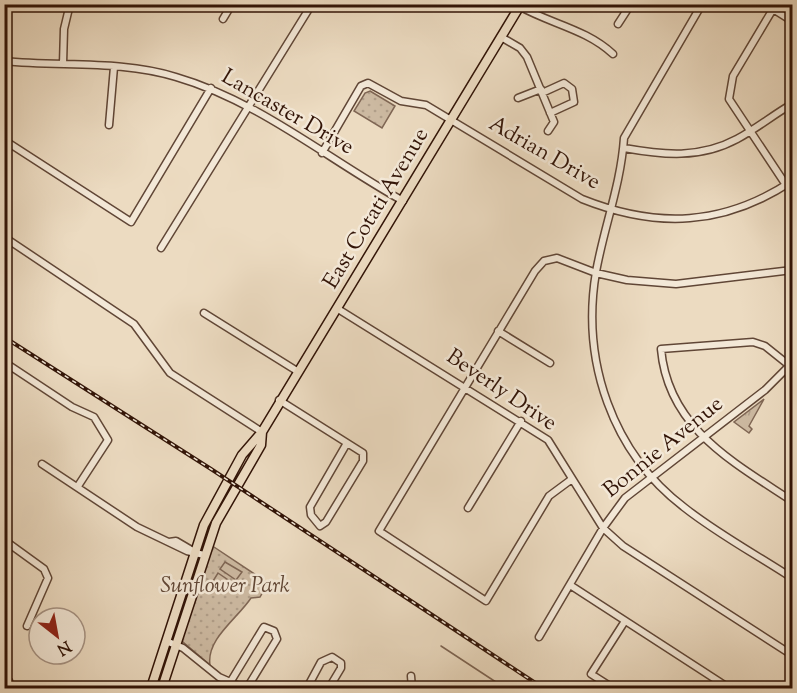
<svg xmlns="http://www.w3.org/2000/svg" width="797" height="693" font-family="'Sorts Mill Goudy',serif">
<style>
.grass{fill:url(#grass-tufts);stroke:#7f6654;stroke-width:1.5}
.park{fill:url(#park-dots);stroke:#7f6654;stroke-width:1.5}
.pitch{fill:#ccb9a1;stroke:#7f6654;stroke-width:1.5}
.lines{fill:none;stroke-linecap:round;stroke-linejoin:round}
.stream{stroke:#7c6351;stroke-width:1.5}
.minor-casing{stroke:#604636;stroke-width:9}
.major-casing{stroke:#321407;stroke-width:11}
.minor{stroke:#f3e8d7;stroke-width:6}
.major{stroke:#ecdbc1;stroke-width:8}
.rail-casing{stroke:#321407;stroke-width:4}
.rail{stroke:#f3e8d7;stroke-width:1.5;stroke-dasharray:4.5;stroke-linecap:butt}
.labels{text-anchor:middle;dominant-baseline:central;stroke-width:5;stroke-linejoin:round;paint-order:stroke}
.street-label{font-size:22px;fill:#321407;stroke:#f3e8d7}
.park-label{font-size:22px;font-style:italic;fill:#604635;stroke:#f3e8d7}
</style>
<defs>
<pattern id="grass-tufts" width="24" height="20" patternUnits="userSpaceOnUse" patternTransform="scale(1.5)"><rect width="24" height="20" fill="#ccb9a1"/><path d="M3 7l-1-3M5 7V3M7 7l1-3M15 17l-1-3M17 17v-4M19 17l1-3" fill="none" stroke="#b09e89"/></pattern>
<pattern id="park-dots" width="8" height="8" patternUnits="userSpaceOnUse" patternTransform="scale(1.5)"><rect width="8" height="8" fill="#ccb9a1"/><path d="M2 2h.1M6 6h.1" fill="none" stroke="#b09e89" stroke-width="1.8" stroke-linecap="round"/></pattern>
</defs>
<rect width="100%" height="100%" fill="#ecdbc1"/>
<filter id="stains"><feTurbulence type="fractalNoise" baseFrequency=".00333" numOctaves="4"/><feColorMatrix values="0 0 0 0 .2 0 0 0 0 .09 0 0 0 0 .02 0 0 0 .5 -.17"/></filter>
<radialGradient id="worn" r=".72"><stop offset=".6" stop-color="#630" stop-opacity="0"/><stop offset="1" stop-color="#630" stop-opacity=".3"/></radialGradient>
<path class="grass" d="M764,399L749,426L752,429L749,433L734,422Z"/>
<path class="park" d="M370,91L395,106L382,128L354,111L365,93Z
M211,545L268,583L260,597L251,598C238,618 206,639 210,665L183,642L181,637Z"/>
<path class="pitch" d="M225,562L242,572L236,580L220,569Z
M218,573L234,584L229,591L213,581Z"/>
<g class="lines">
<path class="stream" d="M441,646L505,688"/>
<defs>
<path id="minor" d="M702,4L624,138C621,184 604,227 596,272C581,361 612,453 685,508C718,534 757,555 792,578
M776,4L733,76L729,99L792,194
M519,6C551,24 586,29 613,54
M773,9L792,21
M223,19L232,4
M618,24L631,4
M501,37L520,48L527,57L554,122L548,131
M4,61C61,67 121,60 176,77C259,101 329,160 403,201
M63,64L64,29L70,4
M542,93L564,83L572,89L574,102L550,113
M518,98L541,89
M109,125L114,67
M4,140L131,222L211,88
M624,148C663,155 700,159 737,139C756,129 773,115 792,104
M322,153L361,86L368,83L401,101L426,105L582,199C657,229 724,226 792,181
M4,237L134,324L170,373L262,432
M161,248L312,4
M338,309L548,440L603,528L623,546L792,655
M204,313L297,371
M498,331L550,363
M4,362L72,407L94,417L108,440L78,486
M790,366L765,346L753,342L661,349C668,428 733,462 792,501
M279,400L363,453V461L326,522L320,526L311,515L310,507L347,443
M42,464L137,527L187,551L204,555
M572,479L549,496L486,601L379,531L535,271L544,261L557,258L596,273L627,280L676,284L792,270
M468,508L521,421
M4,540L44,569L48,578L27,626
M169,542L176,541L193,551
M570,585L729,688
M539,637L603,528L625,498L765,390L792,363
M166,641L183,648L219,677L244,688
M411,676L412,688
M4,680L9,681
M231,681L262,630L264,627L274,631L277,639L247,688
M307,688L321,662L332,657L341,663V668L329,688
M613,688L591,674L625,621
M712,688L717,681
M788,688L792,681"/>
<path id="major" d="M151,688L204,525L242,455L262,432L521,4
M162,688L216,523L261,445L262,432"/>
</defs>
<use href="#minor" class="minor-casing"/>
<use href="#major" class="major-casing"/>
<use href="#minor" class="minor"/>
<use href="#major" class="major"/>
<defs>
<path id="rail" d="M4,337L211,469L543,688"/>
</defs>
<use href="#rail" class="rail-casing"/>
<use href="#rail" class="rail"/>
</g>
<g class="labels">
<g class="street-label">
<text transform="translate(287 113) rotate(30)">Lancaster Drive</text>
<text transform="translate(544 154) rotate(30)">Adrian Drive</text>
<text transform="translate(377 209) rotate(-59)">East Cotati Avenue</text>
<text transform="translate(501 391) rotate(34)">Beverly Drive</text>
<text transform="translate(664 448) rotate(-39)">Bonnie Avenue</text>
</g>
<g class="park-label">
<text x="225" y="587">Sunflower Park</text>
</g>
</g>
<rect width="797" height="693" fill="none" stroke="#ecdbc1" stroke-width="24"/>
<rect x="6" y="6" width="785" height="681" fill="none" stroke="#321407" stroke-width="3"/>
<rect x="12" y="12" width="773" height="669" fill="none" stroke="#321407" stroke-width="1.5"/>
<g transform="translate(57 636) rotate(149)"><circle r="28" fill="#f3e8d7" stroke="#a69384" stroke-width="1.5"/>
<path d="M0-4.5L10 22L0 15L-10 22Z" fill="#8f2418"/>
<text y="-9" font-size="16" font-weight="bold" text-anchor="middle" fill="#321407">N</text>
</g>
<rect width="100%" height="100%" filter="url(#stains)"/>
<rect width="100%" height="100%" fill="url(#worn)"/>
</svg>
